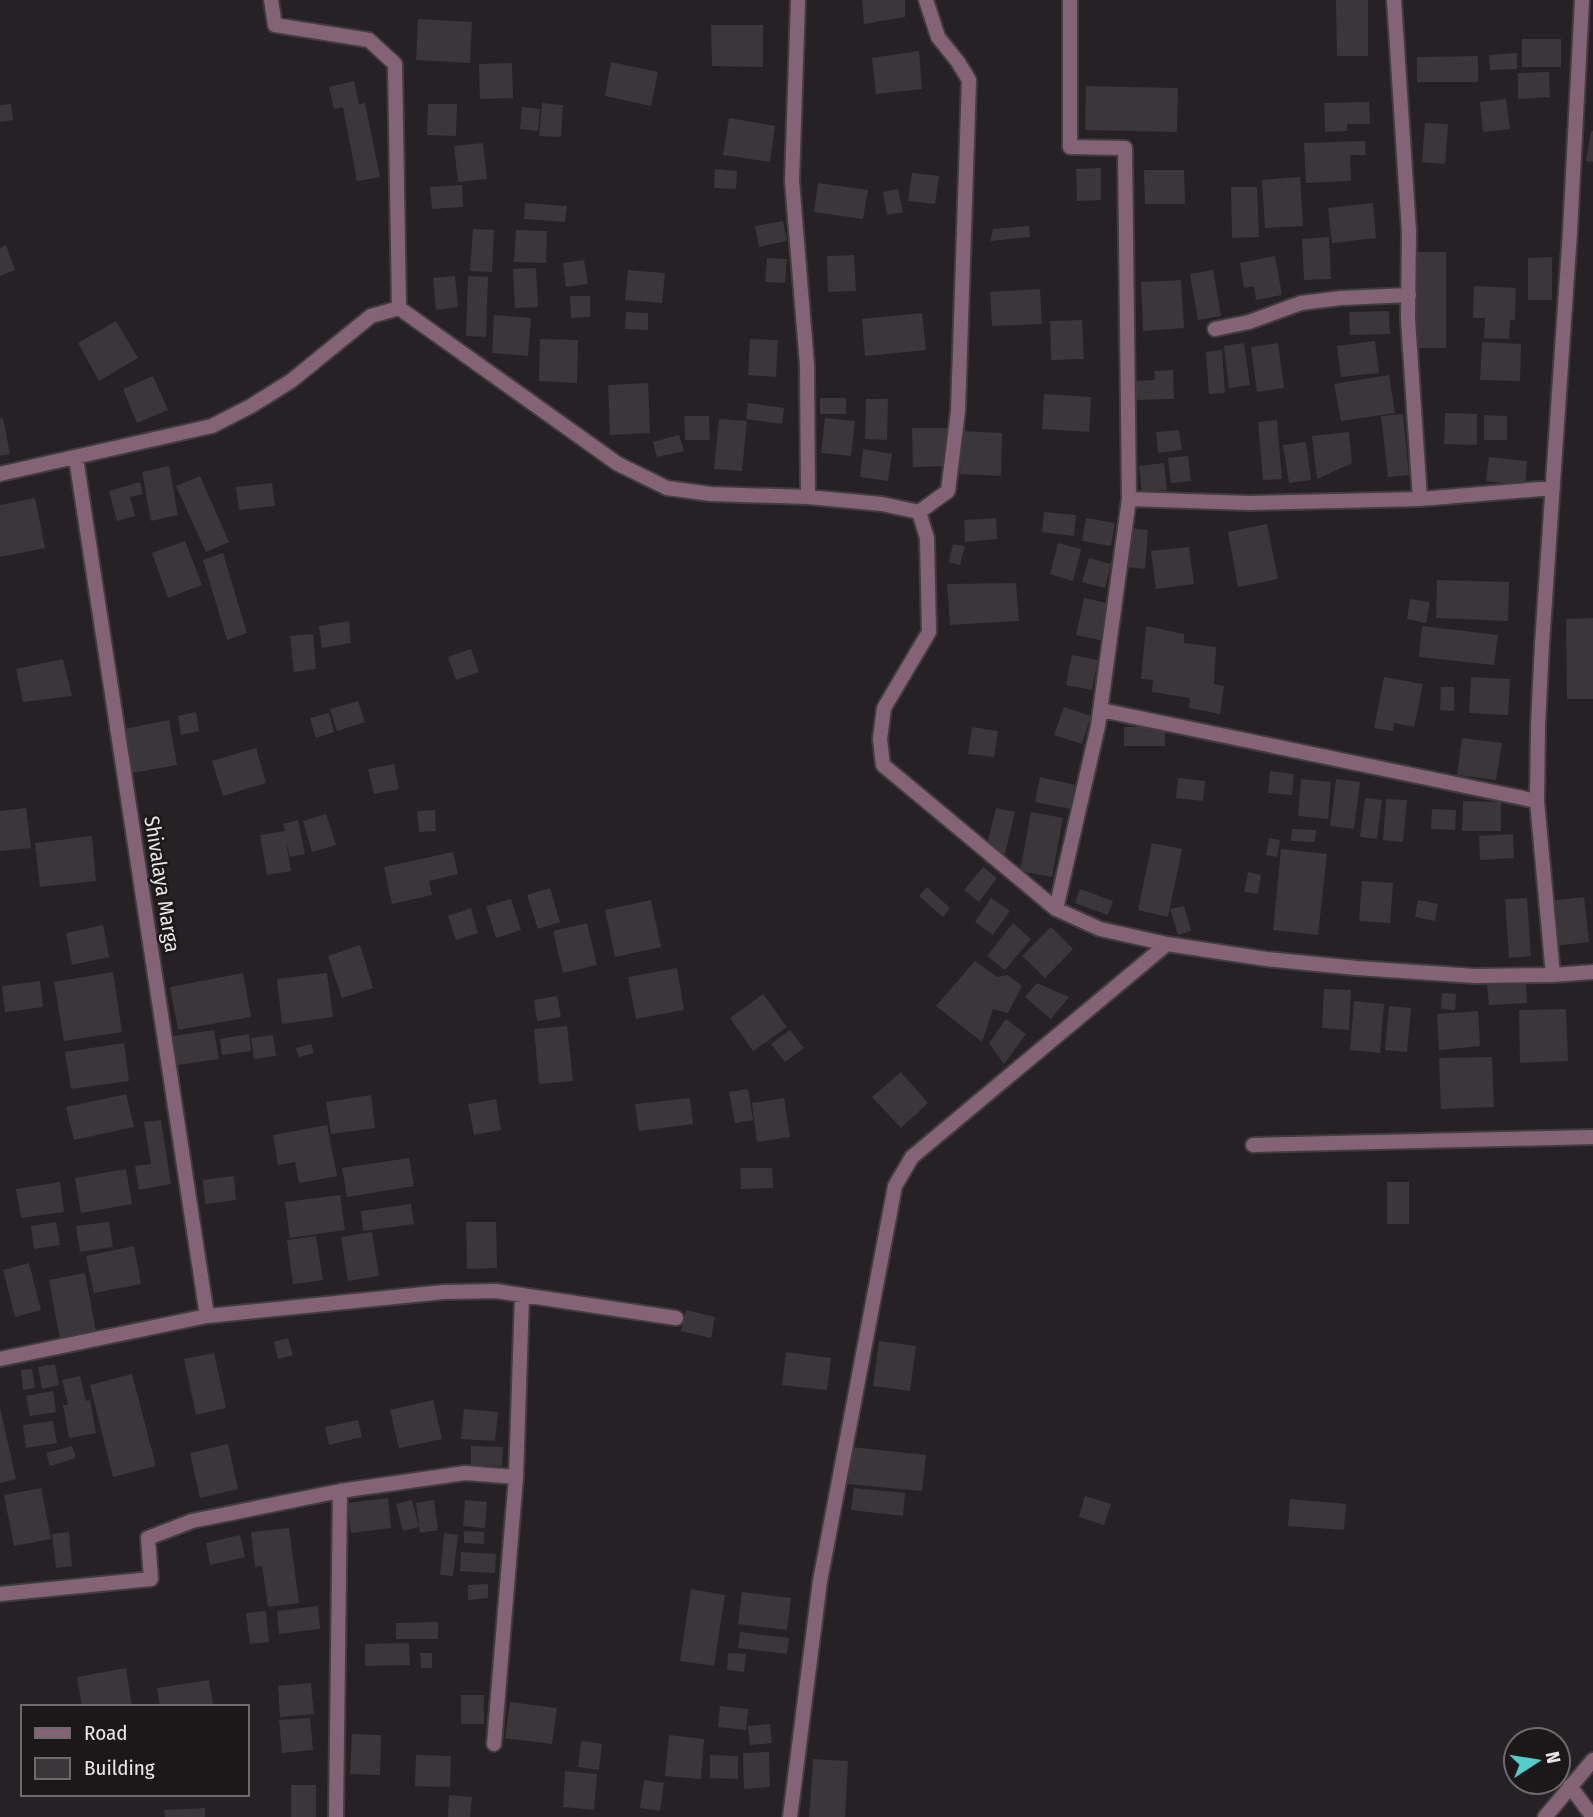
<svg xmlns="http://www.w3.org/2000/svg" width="1593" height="1817" font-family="'Fira Sans Condensed',sans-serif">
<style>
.building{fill:#3b3639}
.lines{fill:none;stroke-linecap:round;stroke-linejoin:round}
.minor-casing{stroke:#413d3f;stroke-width:18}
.tertiary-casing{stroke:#413d3f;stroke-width:18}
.minor{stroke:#856377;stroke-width:14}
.tertiary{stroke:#856377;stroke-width:14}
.labels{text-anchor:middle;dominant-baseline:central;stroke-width:5;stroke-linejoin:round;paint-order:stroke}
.street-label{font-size:21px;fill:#e9e6e8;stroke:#1c181a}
</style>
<rect width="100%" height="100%" fill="#262124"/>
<path class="building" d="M862,0H905V17L864,24Z
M1336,0H1368V56H1337Z
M418,19L472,22L470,63L416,60Z
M711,25H763V67L712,66Z
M1522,39H1561V67H1522Z
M919,51L922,89L876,94L872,58Z
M1517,53V69L1490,70L1489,55Z
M1478,56V82H1417V57Z
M611,62L658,72L651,106L605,96Z
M512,63L513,98L480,99L479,64Z
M1549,72L1550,97L1518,99V73Z
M354,81L359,104L365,103L380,177L357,181L343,107L334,109L329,87Z
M1086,86L1178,88L1177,132L1085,130Z
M1506,99L1510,129L1483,132L1480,102Z
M1369,102L1370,124H1347V131L1325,132L1324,103Z
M542,103L563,105L561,137L539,136Z
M11,104L13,120L0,122V105Z
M428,104H457L456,136L427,135Z
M522,107L540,109L538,131L520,129Z
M729,118L775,126L770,162L723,155Z
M1425,123L1448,124L1445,164L1422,162Z
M1591,131H1593V162L1586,161Z
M1365,141L1366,155H1350L1351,181L1306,183L1304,143Z
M483,143L487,179L458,182L454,146Z
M1101,168V200L1077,201L1076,169Z
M715,169L737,171L736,189L714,188Z
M1144,170H1184L1185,204H1145Z
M912,173L939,176L935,204L908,201Z
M1300,177L1303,226L1265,228L1262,180Z
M818,183L868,190L863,219L814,212Z
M462,185L463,207L432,209L430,187Z
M1231,187H1257L1259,237L1232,238Z
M898,189L903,212L887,215L883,192Z
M525,203L567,206L565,222L524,219Z
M1373,203L1376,238L1332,243L1328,208Z
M783,221L787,241L759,247L755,226Z
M1029,226L1030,237L990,241L993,229Z
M473,229L494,230L492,272L470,271Z
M516,230L547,231L546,263L514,262Z
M1329,237L1331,279L1304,280L1302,239Z
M6,245L15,270L0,276V248Z
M1417,252H1446V348H1417Z
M854,255L856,291L828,292L827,256Z
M1275,256L1282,295L1256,300L1254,286L1244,288L1240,263Z
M1552,257V300H1528V258Z
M767,258L787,259L785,283L765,282Z
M584,260L588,284L566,287L563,263Z
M536,268L538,307L515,308L513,269Z
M628,270L665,273L662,303L625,300Z
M1213,270L1221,316L1198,320L1190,274Z
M455,276L458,307L436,310L433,278Z
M468,276L488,277L486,337L466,336Z
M1181,280L1184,328L1143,331L1141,282Z
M1474,286L1516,288L1515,320H1510L1509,339L1484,338L1485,318H1473Z
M1040,289L1042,324L992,326L990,292Z
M570,296H590V317L571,318Z
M1389,311L1390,334L1350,335L1349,312Z
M626,312L648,313V330L625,329Z
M922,313L926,350L865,356L862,319Z
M494,315L531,318L528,356L492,353Z
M1082,320L1084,359L1051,360L1050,321Z
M116,321L138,358L99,381L78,343Z
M540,339L578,340L577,383L539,381Z
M750,339L778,340L776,377L748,375Z
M1375,341L1379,373L1341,377L1337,346Z
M1482,342L1521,344L1520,381L1480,380Z
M1244,343L1250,385L1229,388L1224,346Z
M1278,343L1284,388L1257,392L1251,347Z
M1222,350L1225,393L1209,394L1206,352Z
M1173,370L1174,399L1134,400V381L1155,380L1154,371Z
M1389,375L1395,413L1341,421L1334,384Z
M153,376L168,410L137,423L123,389Z
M648,383L650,433L610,435L608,385Z
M1044,394L1091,397L1089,432L1042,429Z
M820,398H846V414H820Z
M866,399H888L887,440L865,439Z
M748,403L784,408L782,424L746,419Z
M1445,413L1477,414V445L1444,444Z
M1403,414L1409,475L1388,477L1381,416Z
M1484,415L1507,416V440H1484Z
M684,416H709L710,440H685Z
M3,418L10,454L0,456V419Z
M825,418L855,421L851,456L821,453Z
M719,419L747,421L742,471L714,469Z
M1277,420L1282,479L1263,480L1258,422Z
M912,428H948L949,466L913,467Z
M1179,430L1182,450L1158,453L1156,432Z
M961,431L1002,433L1001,476L960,474Z
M1349,432L1352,463L1317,479L1312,436Z
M679,435L684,451L657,457L653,442Z
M1306,442L1311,480L1289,483L1283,445Z
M863,449L892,454L888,481L860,477Z
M1188,456L1191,481L1171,483L1168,458Z
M1489,457L1527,461L1525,486L1486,481Z
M1164,463L1167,490L1142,493L1139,466Z
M169,466L178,515L151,521L142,472Z
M200,476L229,542L206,552L176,486Z
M140,482L143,494L130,497L135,516L117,521L109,491Z
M272,483L275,506L239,510L236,487Z
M35,498L45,548L0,557V505Z
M1044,512L1076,515L1074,536L1042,532Z
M996,518L997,539L965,542L964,520Z
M1086,518L1115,523L1111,546L1082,541Z
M1267,524L1278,579L1238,587L1228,532Z
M1131,528L1148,530L1145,569L1127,567Z
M185,541L202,585L168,598L152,553Z
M1058,543L1081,549L1073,581L1050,574Z
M953,544L965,546L960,565L949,562Z
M1189,547L1194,584L1156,589L1151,551Z
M223,553L247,633L227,640L203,560Z
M1089,558L1111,564L1105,588L1082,582Z
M1437,580L1509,582L1508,621L1436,618Z
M1016,583L1019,621L950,625L947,584Z
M1084,598L1112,604L1104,641L1076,635Z
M1410,599L1430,602L1426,623L1407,619Z
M1593,618V699H1567L1566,619Z
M349,621L351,643L322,648L319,626Z
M1146,626L1184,634V643L1216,647L1214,684L1224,686L1220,714L1189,708L1190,698L1152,692L1153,680L1141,679Z
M1422,626L1498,635L1494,665L1419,657Z
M313,634L316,669L294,672L290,636Z
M471,649L479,672L456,680L448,657Z
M1072,655L1098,660L1092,690L1066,685Z
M63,659L72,696L23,702L16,669Z
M1384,677L1423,684L1414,727L1394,723L1393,731L1374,728Z
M1471,677L1510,679L1508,715L1469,713Z
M1441,687H1454V711L1440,710Z
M358,701L365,722L337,731L330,709Z
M1064,707L1091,716L1082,744L1054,735Z
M196,712L199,731L181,735L178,716Z
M329,713L334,732L316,738L310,718Z
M169,720L177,765L132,773L124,729Z
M972,727L998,731L994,757L968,754Z
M1124,727H1165V746H1124Z
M1462,738L1502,743L1496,780L1457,775Z
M256,748L266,783L223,796L212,761Z
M394,764L399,789L374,794L368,769Z
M1270,771L1294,774L1292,795L1268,793Z
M1040,777L1075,785L1070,809L1035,802Z
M1178,778L1205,781L1203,801L1176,798Z
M1301,779L1331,782L1328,819L1298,816Z
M1336,779L1360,782L1354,829L1330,826Z
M1365,798L1382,800L1377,839L1360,837Z
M1386,799L1407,800L1403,842L1383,840Z
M1463,801L1501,802V831H1462Z
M26,808L31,848L0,851V811Z
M996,808L1015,812L1005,854L986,849Z
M1432,809L1456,810L1455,830L1431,829Z
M435,810L436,831L419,832L417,811Z
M1031,812L1063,818L1052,877L1020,871Z
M326,814L336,845L312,852L303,821Z
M298,820L305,854L290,857L286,842L291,871L267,875L260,835L285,831L283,824Z
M1292,829L1316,830L1315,842L1291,841Z
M1513,834L1514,858L1480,860L1479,836Z
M92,836L96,881L40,887L35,843Z
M1269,838L1280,840L1277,857L1266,855Z
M1152,843L1182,849L1168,917L1138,910Z
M1281,849L1327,854L1318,935L1273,930Z
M453,852L458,874L429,881L432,895L392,904L384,867Z
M983,867L997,878L979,902L964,890Z
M1248,872L1261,875L1258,894L1244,892Z
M1362,881L1393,883L1390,923L1359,921Z
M927,887L950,908L943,917L919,896Z
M550,888L560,922L538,929L527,895Z
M1080,889L1113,901L1108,915L1075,903Z
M1584,897L1589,942L1554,946L1549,901Z
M991,898L1010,911L993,935L975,922Z
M1527,898L1531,956L1509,958L1505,899Z
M511,899L521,930L496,938L486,906Z
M651,900L661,947L615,957L605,910Z
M1418,900L1438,904L1435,921L1415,917Z
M1184,906L1191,931L1178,935L1170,909Z
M471,908L478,933L456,940L448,916Z
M587,923L597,965L563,973L553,931Z
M1013,923L1031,939L1005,970L987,956Z
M103,925L109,957L72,965L66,933Z
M1051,927L1073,949L1045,978L1022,956Z
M360,945L373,988L342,998L328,956Z
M975,961L997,977L1008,975L1022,986L1008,1013L993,1009L982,1042L936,1006Z
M677,968L684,1010L636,1019L628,977Z
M113,972L122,1032L64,1041L54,982Z
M243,973L251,1017L178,1030L170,987Z
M327,973L333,1017L282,1024L277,979Z
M40,981L43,1007L5,1012L2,986Z
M1526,982L1527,1003L1489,1005L1487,985Z
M1037,983L1069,997L1051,1019L1025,997Z
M1324,989L1351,990L1349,1030L1322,1028Z
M1442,993L1456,994L1455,1010L1441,1009Z
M763,994L787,1027L753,1051L730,1018Z
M557,996L561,1017L537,1021L534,1000Z
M1354,1001L1384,1004L1380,1053L1350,1050Z
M1389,1006L1411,1008L1407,1052L1385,1050Z
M1566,1009L1568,1061L1520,1063L1519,1010Z
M1478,1011L1480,1046L1439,1050L1437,1014Z
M1006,1019L1026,1034L1004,1064L989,1043Z
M567,1026L573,1081L539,1084L534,1029Z
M214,1030L219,1059L177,1065L173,1036Z
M790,1030L804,1048L785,1062L771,1044Z
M249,1034L251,1051L222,1055L220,1039Z
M273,1035L276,1056L254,1059L251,1038Z
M124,1043L129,1081L71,1089L65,1052Z
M311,1044L314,1053L299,1057L296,1048Z
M1492,1057L1494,1107L1441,1109L1439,1058Z
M901,1072L928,1103L901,1128L872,1097Z
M748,1089L753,1120L735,1123L729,1092Z
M126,1094L134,1127L74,1140L66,1107Z
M371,1095L375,1128L331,1134L326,1102Z
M690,1098L693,1124L639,1131L635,1104Z
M784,1098L790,1137L757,1142L752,1103Z
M496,1099L501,1130L474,1135L468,1104Z
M161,1120L171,1184L139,1190L135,1166L151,1164L144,1122Z
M327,1125L337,1176L299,1183L295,1162L278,1165L273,1135Z
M409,1158L414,1186L347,1197L342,1168Z
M740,1168H772L773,1188L741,1189Z
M126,1169L132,1204L81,1213L75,1178Z
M234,1176L236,1200L205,1204L203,1180Z
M60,1182L64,1212L21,1218L16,1189Z
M1387,1182H1409V1224H1387Z
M340,1195L345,1230L290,1238L285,1202Z
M411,1204L414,1224L363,1231L361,1211Z
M56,1222L60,1245L34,1249L31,1226Z
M109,1222L113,1247L80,1252L76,1226Z
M466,1222H496L497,1268L467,1269Z
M372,1232L379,1276L348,1281L341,1237Z
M316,1236L323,1280L293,1284L287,1240Z
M134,1246L141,1284L94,1293L86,1256Z
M29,1263L41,1310L15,1317L3,1270Z
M85,1273L96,1332L60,1339L49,1280Z
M686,1310L715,1317L711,1338L681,1331Z
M288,1338L293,1355L278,1359L274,1342Z
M879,1341L916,1346L910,1391L873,1386Z
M786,1352L831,1358L827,1390L782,1385Z
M214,1353L226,1408L196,1415L184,1359Z
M55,1364L59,1385L42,1389L38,1367Z
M32,1369L35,1388L23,1390L21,1370Z
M132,1374L156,1466L113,1477L90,1385Z
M80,1376L86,1401L90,1400L96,1433L69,1438L63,1405H68L62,1380Z
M53,1391L56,1412L30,1416L26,1396Z
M433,1400L442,1439L399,1448L390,1410Z
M0,1408L16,1479L0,1483Z
M464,1409L498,1412L495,1441L461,1439Z
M358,1420L362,1437L329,1445L325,1427Z
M53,1421L57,1443L26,1448L23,1425Z
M228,1444L238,1489L200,1498L190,1453Z
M72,1446L76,1458L50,1466L46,1453Z
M471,1446L503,1447L502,1466L471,1465Z
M852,1447L926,1455L922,1491L848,1484Z
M41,1488L51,1539L14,1546L4,1495Z
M854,1488L905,1493L903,1516L851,1510Z
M1085,1496L1111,1504L1104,1525L1079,1517Z
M388,1498L391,1528L351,1533L347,1503Z
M1290,1499L1346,1504L1344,1530L1288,1526Z
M412,1500L419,1527L403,1531L396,1504Z
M434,1500L438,1530L420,1533L416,1503Z
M465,1500L487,1502L485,1528L463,1526Z
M289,1528L299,1603L268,1607L262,1566L255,1567L251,1532Z
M464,1531L484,1532V1544L464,1543Z
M69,1532L72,1566L56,1568L52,1534Z
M444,1533L458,1535L453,1576L440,1575Z
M240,1535L245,1557L210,1565L206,1543Z
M461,1552L496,1554L495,1573L460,1571Z
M488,1584V1598L468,1600V1585Z
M691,1589L725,1595L714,1666L680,1661Z
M742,1592L791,1598L787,1630L738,1624Z
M318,1606L320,1629L279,1634L277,1611Z
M266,1611L269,1642L250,1644L246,1613Z
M438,1622V1639H396V1623Z
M740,1632L789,1638L787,1654L738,1648Z
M409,1643L410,1665L365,1666V1644Z
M420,1653H432V1668H421Z
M728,1653L746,1654L744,1672L727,1670Z
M126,1668L132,1707H82L77,1677Z
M209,1680L213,1704L194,1707H160L157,1688Z
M311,1683L314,1714L280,1717L278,1686Z
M461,1695H484V1724H461Z
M510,1702L557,1708L552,1744L505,1738Z
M720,1706L748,1709L746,1730L718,1727Z
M310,1718L313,1750L282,1753L279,1720Z
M770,1724L772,1743L750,1745L748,1726Z
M352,1734L381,1735L380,1775L350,1774Z
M669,1735L704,1739L701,1779L665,1776Z
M581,1741L602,1744L599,1770L578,1767Z
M769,1752L770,1787L744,1789L743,1753Z
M416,1755L451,1756L450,1787L415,1786Z
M710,1755L738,1756V1779L710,1778Z
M813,1759L848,1761L845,1817H809Z
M565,1771L597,1774L594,1810L563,1807Z
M644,1780L664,1783L660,1811L640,1808Z
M291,1785H316V1817H291Z
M449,1795L472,1797L470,1817H448Z
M205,1808V1817H165L164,1810Z"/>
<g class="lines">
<defs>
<path id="minor" d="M271,0L275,25L369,40L395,64L399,308
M798,0L792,181L807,365L808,497
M1394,0L1409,232L1408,319L1420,499
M1215,329L1249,322L1301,303L1341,298L1409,295
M76,458L207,1316
M0,474L212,426L251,406L291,381L371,316L399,308L618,464L667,488L711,494L808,497L882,504L919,512L927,538L929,632L884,708L880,739L883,765L1056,909L1100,929L1167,944L1266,959L1357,968L1475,976L1553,975L1593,972
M1129,499L1249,503L1420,499L1553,488
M919,512L948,491L958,411L969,80L958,62L938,37L926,0
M1101,710L1537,801
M1056,909L1098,726L1129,499L1125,148L1070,147V0
M1553,975L1537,801L1538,725L1542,644L1570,232L1582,0
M1253,1145L1593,1137
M0,1359L207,1316L444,1292L496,1291L676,1318
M0,1594L151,1579L148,1538L192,1521L340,1491L465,1473L516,1477
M494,1744L516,1477L522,1296
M1570,1786L1593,1817
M336,1817L340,1491
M790,1817L820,1581L895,1186L912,1157L1167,944"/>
<path id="tertiary" d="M1545,1817L1593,1760"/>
</defs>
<use href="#minor" class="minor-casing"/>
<use href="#tertiary" class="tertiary-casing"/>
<use href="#minor" class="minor"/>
<use href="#tertiary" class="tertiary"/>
</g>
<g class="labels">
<g class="street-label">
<text transform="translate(162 884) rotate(81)">Shivalaya Marga</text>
</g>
</g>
<rect x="21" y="1705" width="228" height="91" fill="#1c181a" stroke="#6e6a6c" stroke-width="2"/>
<rect x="35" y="1728" width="35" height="10" fill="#856377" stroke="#6e6a6c" stroke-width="2"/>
<text x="84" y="1740" font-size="21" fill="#e9e6e8">Road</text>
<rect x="35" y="1758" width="35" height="21" fill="#3b3639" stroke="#6e6a6c" stroke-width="2"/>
<text x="84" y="1775" font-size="21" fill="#e9e6e8">Building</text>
<g transform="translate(1537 1761) rotate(78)"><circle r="33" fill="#1c181a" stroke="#6e6a6c" stroke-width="2"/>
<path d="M0-5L12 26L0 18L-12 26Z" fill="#53cdca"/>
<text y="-10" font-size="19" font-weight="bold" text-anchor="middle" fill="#e9e6e8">N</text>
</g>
</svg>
